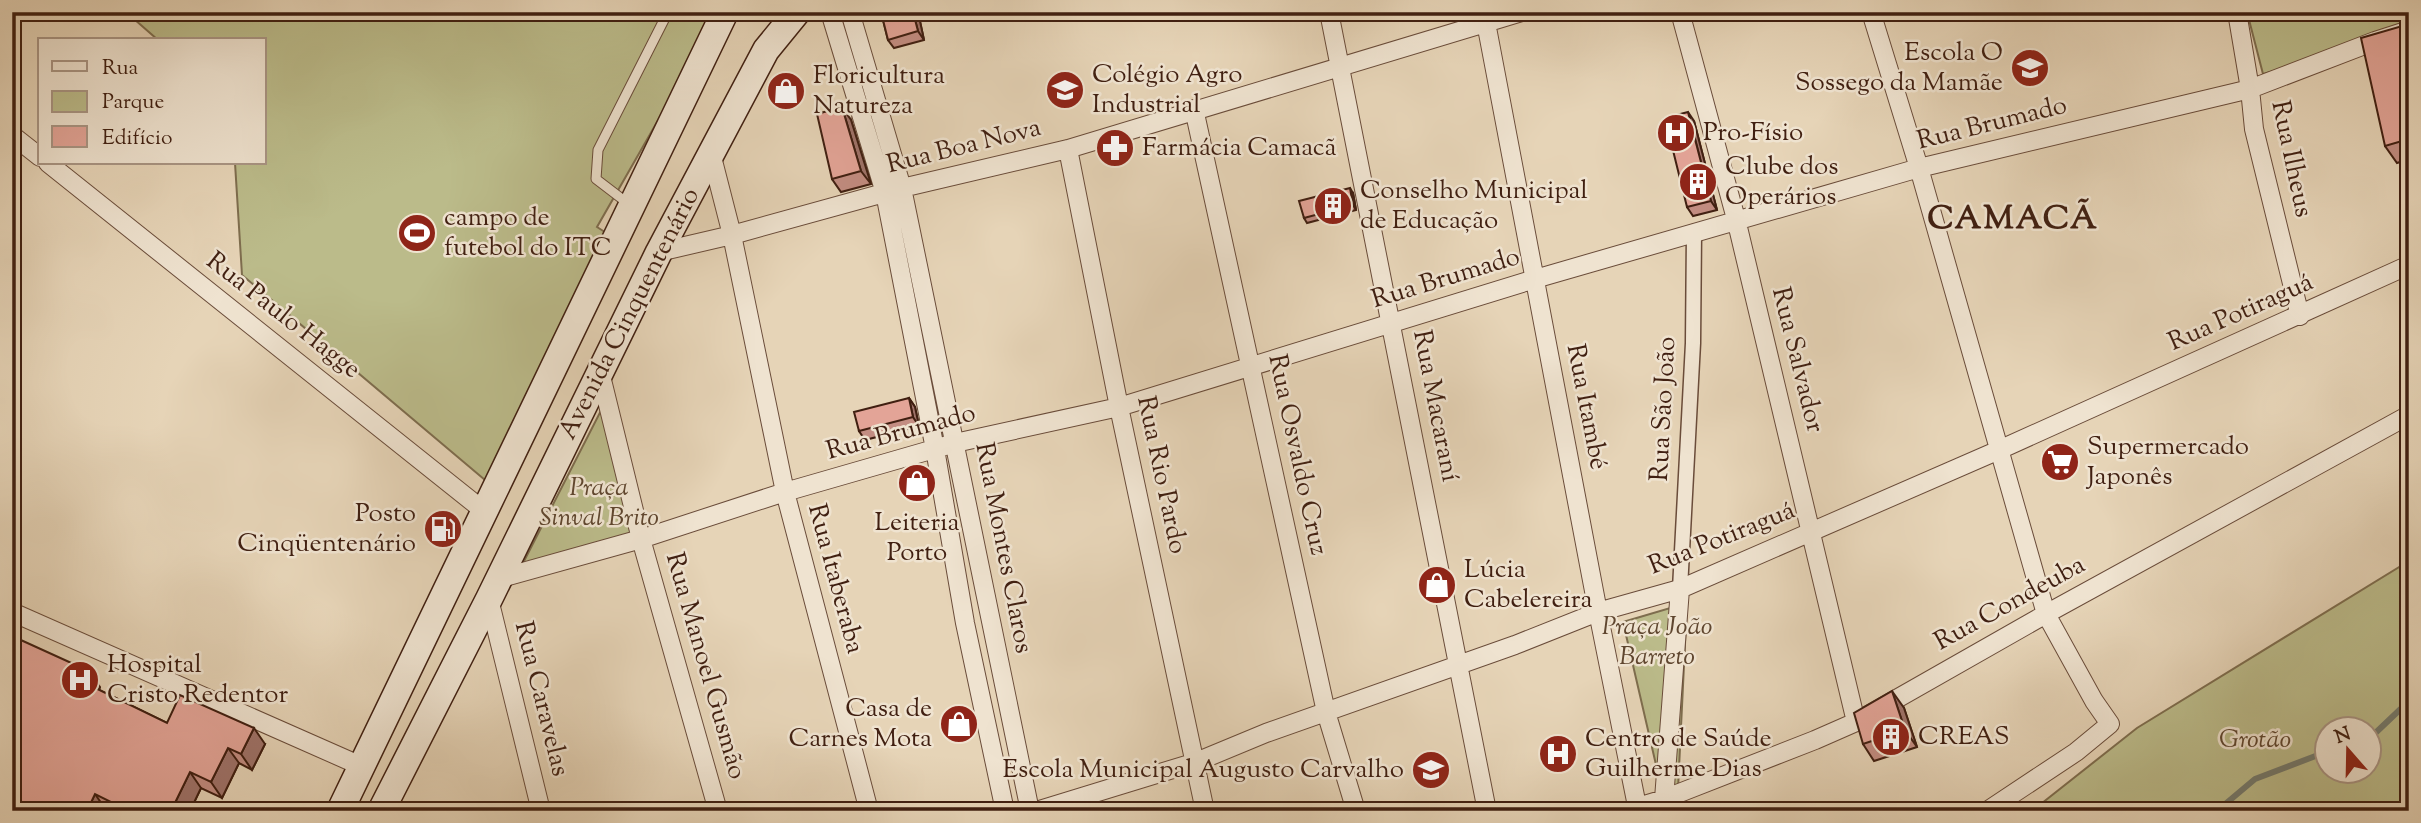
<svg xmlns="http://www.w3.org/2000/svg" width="2421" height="823" font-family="'Sorts Mill Goudy',serif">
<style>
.green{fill:#bbbb8a;stroke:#7e6d4e;stroke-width:2;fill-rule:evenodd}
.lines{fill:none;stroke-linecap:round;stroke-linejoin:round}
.stream{stroke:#747b6f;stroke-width:6}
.service-casing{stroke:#6a4c3a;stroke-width:11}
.pedestrian-casing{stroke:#6a4c3a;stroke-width:17}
.minor-casing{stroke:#6a4c3a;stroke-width:20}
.secondary-casing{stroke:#401f11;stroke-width:29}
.service{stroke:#efe3d0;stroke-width:9}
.pedestrian{stroke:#efe3d0;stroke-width:14}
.minor{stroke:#efe3d0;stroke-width:18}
.secondary{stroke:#efe3d0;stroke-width:26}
.wall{fill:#c38d82;stroke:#401f11;stroke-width:2}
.shaded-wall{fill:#9f736a;stroke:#401f11;stroke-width:2}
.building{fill:#e3a497;stroke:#401f11;stroke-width:2}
.labels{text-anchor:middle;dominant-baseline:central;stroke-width:5;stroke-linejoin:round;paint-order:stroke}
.poi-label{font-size:26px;fill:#401f11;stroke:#efe3d0;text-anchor:start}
.street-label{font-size:26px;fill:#401f11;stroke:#efe3d0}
.park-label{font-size:26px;font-style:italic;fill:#5f462f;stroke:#efe3d0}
.district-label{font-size:33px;font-weight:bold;letter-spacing:2px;fill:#401f11;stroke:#efe3d0}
</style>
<rect width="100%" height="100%" fill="#e6d4b7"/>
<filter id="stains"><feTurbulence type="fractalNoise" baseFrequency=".00286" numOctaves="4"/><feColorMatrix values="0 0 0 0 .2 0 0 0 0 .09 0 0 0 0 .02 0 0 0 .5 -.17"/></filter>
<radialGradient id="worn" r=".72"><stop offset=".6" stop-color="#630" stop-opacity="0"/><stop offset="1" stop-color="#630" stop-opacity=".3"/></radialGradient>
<path class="green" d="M126,12H720L597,227L622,243L498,491L242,275L235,163H264V40H158Z
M2247,12H2409V33L2263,74Z
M612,389L647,530L520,569Z
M2409,561V811H2032L2137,728ZM2368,728V770H2326V728Z
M1687,603L1678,789L1663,795L1623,622Z"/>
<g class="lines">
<path class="stream" d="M2368,740L2409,701
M2217,811L2255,779L2326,752"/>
<defs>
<path id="service" d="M630,205L596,179L598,150L668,12"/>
<path id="pedestrian" d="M1680,589L1693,343L1694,232"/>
<path id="minor" d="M830,12L885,193L935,449L965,623L1005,811
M850,12L902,188L1030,811
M1329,12L1487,811
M1484,12L1598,612L1638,811
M1680,12L1736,219L1856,722
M1871,12L1919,168L2046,614L2094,701L2110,724L2076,752L1987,811
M2237,12L2250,89L2254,129L2300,316
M1194,109L1326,712L1356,811
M12,135L40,157
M1068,149L1119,407L1205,811
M711,153L732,235L785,492L869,811
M48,163L484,511
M659,252L732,235L902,188L1068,149L1522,12
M600,372L641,539L718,811
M498,579L641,539L785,492L955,443L1119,407L1535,279L1919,168L2250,89L2375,41L2409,30
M489,599L541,811
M12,612L361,766
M1664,799L1680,589
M1036,811L1196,762L1266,733L1515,645L1598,612L1680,589L1999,450L2409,265
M1624,811L1664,799L1815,740L1856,722L2046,614L2409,415"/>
<path id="secondary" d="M340,811L725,12
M381,811L489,599L659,252L766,50L797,12"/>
</defs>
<use href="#service" class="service-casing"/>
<use href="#pedestrian" class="pedestrian-casing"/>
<use href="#minor" class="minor-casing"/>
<use href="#secondary" class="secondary-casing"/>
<use href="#service" class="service"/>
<use href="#pedestrian" class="pedestrian"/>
<use href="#minor" class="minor"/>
<use href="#secondary" class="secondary"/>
</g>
<path class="wall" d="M881,12H918L924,40L894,48L888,40Z
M2409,24V159L2397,163L2385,146Z
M851,120L871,184L841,192L832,179Z
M1694,121L1717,210L1693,216L1687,207Z
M1353,193L1356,210L1307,223L1304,218Z
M909,398L915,407L919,426L865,440L859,431Z
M100,687L99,690L167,723L265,744L252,770L239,763L222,798L201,788L190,811H12Z
M1904,708L1917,747L1874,761L1863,744Z"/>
<path class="shaded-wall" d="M913,12H918L924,40L918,31Z
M842,107L851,120L871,184L861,171Z
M1688,112L1694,121L1717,210L1711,201Z
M1350,188L1353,193L1356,210L1353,205Z
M909,398L915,407L919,426L913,417Z
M89,671L100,687L94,698L83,682Z
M1892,691L1904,708L1917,747L1905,730Z
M254,728L265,744L252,770L241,754Z
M228,748L239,763L222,798L211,782Z
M190,772L201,788L190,811H171Z
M95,794L106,810L105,811H87Z"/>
<path class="building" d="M881,12H913L918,31L888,40Z
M2409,24V139L2385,146L2361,38Z
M842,107L861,171L832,179L817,114Z
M1688,112L1711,201L1687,207L1665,118Z
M1350,188L1353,205L1304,218L1299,201Z
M909,398L913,417L859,431L854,412Z
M12,636L89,671L83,682L167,723L180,695L254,728L241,754L228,748L211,782L190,772L171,811H129L95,794L87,811H12Z
M1892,691L1905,730L1863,744L1854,713Z"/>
<defs>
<symbol id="school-disc" viewBox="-11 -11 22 22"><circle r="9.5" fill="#8f2418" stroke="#efe3d0"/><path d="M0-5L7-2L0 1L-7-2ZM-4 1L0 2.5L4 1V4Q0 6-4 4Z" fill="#fff"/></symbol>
<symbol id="shop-disc" viewBox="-11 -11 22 22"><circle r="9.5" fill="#8f2418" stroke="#efe3d0"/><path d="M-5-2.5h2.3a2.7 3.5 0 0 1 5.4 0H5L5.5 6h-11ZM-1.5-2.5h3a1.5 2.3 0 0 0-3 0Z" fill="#fff"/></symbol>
<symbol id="hospital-disc" viewBox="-11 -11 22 22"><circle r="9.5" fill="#8f2418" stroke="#efe3d0"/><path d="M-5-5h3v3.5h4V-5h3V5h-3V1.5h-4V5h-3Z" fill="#fff"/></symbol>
<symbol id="pharmacy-disc" viewBox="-11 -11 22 22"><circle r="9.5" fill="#8f2418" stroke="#efe3d0"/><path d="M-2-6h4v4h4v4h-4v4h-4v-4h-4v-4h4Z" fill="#fff"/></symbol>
<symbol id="building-disc" viewBox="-11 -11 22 22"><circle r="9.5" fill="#8f2418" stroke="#efe3d0"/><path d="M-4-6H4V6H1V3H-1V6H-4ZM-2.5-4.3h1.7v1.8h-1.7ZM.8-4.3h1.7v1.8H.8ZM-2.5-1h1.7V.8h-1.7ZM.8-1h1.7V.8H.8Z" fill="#fff"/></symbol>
<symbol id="stadium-disc" viewBox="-11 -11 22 22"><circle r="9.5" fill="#8f2418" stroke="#efe3d0"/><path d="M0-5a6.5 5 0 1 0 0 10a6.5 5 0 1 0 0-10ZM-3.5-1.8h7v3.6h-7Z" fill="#fff"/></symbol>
<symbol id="supermarket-disc" viewBox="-11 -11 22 22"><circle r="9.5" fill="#8f2418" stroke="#efe3d0"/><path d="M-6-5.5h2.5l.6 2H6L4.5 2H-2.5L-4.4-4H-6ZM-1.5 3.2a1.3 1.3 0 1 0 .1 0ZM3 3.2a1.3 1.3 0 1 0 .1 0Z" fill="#fff"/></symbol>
<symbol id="fuel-disc" viewBox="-11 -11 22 22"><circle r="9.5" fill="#8f2418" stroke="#efe3d0"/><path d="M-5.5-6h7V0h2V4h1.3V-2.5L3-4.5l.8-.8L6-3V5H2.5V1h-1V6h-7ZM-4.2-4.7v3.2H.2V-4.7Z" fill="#fff"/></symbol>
</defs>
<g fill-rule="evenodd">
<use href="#school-disc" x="2008" y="46" width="44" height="44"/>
<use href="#school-disc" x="1043" y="68" width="44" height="44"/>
<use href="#shop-disc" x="764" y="69" width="44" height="44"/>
<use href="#hospital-disc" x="1654" y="111" width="44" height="44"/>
<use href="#pharmacy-disc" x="1093" y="126" width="44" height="44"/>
<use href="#building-disc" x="1676" y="160" width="44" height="44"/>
<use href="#building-disc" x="1311" y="184" width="44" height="44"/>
<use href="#stadium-disc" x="395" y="211" width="44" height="44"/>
<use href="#supermarket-disc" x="2038" y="440" width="44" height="44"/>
<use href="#shop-disc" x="895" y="461" width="44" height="44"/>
<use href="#fuel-disc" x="421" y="507" width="44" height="44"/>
<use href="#shop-disc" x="1415" y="563" width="44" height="44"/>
<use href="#hospital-disc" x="58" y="658" width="44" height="44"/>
<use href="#shop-disc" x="937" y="702" width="44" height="44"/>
<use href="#building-disc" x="1869" y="715" width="44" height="44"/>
<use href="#hospital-disc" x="1536" y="732" width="44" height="44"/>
<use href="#school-disc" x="1409" y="748" width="44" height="44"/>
</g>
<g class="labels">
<g class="poi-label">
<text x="2003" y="53" text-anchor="end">Escola O<tspan x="2003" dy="30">Sossego da Mamãe</tspan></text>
<text x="1092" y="75">Colégio Agro<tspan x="1092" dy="30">Industrial</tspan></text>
<text x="813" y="76">Floricultura<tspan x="813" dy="30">Natureza</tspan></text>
<text x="1703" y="133">Pro-Físio</text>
<text x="1142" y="148">Farmácia Camacã</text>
<text x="1725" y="167">Clube dos<tspan x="1725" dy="30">Operários</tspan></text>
<text x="1360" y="191">Conselho Municipal<tspan x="1360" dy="30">de Educação</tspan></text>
<text x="444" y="218">campo de<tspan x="444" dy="30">futebol do ITC</tspan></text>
<text x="2087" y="447">Supermercado<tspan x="2087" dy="30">Japonês</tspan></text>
<text x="416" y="514" text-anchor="end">Posto<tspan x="416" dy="30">Cinqüentenário</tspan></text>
<text x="917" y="523" text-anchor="middle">Leiteria<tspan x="917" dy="30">Porto</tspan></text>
<text x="1464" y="570">Lúcia<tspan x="1464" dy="30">Cabelereira</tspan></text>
<text x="107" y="665">Hospital<tspan x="107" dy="30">Cristo Redentor</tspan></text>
<text x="932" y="709" text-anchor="end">Casa de<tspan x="932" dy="30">Carnes Mota</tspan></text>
<text x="1918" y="737">CREAS</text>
<text x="1585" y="739">Centro de Saúde<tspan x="1585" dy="30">Guilherme Dias</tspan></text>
<text x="1404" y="770" text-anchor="end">Escola Municipal Augusto Carvalho</text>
</g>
<g class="street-label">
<text transform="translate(1992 124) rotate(-14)">Rua Brumado</text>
<text transform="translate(964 147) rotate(-14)">Rua Boa Nova</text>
<text transform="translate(2291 159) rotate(78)">Rua Ilheus</text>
<text transform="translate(1446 279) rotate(-17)">Rua Brumado</text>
<text transform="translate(2241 313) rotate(-24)">Rua Potiraguá</text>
<text transform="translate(630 314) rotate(-63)">Avenida Cinquentenário</text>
<text transform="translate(283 316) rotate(38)">Rua Paulo Hagge</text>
<text transform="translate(1797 360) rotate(76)">Rua Salvador</text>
<text transform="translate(1435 406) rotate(79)">Rua Macaraní</text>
<text transform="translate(1586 407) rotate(79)">Rua Itambé</text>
<text transform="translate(1664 409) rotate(-87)">Rua São João</text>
<text transform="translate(901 433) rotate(-15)">Rua Brumado</text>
<text transform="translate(1297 455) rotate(78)">Rua Osvaldo Cruz</text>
<text transform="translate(1161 475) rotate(78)">Rua Rio Pardo</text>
<text transform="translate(1722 539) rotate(-22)">Rua Potiraguá</text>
<text transform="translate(1003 548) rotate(79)">Rua Montes Claros</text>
<text transform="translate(835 579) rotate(75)">Rua Itaberaba</text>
<text transform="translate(2010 604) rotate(-29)">Rua Condeuba</text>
<text transform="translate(705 666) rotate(74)">Rua Manoel Gusmão</text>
<text transform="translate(541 699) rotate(76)">Rua Caravelas</text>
</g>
<g class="park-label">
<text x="599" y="488">Praça<tspan x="599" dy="30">Sinval Brito</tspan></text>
<text x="1657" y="627">Praça João<tspan x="1657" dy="30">Barreto</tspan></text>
<text x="2255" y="740">Grotão</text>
</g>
<g class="district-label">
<text x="2013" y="220">CAMACÃ</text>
</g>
</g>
<rect width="2421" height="823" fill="none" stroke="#e6d4b7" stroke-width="42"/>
<rect x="14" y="14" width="2393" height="795" fill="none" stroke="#401f11" stroke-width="3.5"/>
<rect x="21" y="21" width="2379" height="781" fill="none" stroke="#401f11" stroke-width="2"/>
<rect x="38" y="38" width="228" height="126" fill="#efe3d0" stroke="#a99584" stroke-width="2"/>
<rect x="52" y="61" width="35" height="10" fill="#efe3d0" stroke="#a99584" stroke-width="2"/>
<text x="102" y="74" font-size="21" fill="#401f11">Rua</text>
<rect x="52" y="91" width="35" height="21" fill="#bbbb8a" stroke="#a99584" stroke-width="2"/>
<text x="102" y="108" font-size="21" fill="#401f11">Parque</text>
<rect x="52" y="126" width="35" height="21" fill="#e3a497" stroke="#a99584" stroke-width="2"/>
<text x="102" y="144" font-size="21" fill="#401f11">Edifício</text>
<g transform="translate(2348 750) rotate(340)"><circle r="33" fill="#efe3d0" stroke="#a99584" stroke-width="2"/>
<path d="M0-5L12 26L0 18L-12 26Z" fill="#8f2418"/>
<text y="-10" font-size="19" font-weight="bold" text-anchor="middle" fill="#401f11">N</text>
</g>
<rect width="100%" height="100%" filter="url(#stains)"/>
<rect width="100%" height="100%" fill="url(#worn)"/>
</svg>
